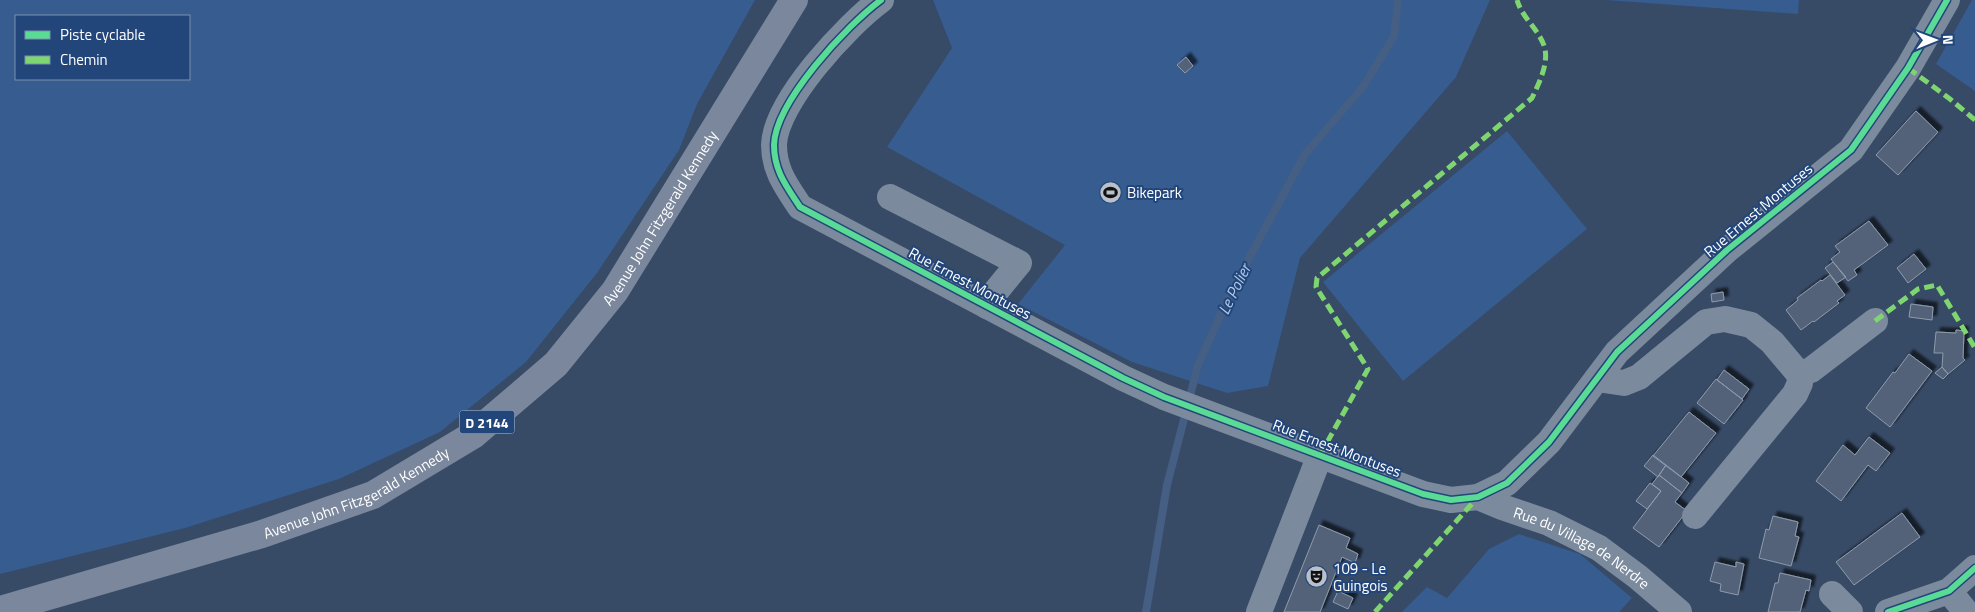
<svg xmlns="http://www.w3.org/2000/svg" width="1975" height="612" font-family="'Titillium Web',sans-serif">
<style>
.green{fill:#365c90;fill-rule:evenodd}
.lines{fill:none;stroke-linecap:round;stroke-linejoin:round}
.stream{stroke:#455e83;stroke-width:8}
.building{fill:#526278;stroke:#8e9bac;filter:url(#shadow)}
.minor{stroke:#7b8a9d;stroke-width:26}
.major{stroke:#7a879c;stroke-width:28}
.quiet{stroke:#7fd670;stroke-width:5;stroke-dasharray:10 5;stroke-linecap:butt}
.cycleway-casing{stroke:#23467a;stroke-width:9}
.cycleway{stroke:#5adb95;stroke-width:6}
.labels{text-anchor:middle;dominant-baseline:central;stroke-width:4;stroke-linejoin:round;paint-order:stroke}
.shield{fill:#23467a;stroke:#bdc8d7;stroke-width:1}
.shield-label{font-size:14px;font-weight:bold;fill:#fff}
.poi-label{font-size:15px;fill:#fff;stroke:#23467a;text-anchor:start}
.street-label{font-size:15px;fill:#fff;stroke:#23467a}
.water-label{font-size:16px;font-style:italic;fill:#b0caec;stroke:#23467a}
</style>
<defs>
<filter id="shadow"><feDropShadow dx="4.5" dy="-4.5" stdDeviation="1" flood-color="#0009"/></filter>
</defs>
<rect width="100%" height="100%" fill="#374a66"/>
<path class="green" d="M0,0H755L697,104L679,150L597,273L526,362L440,432L339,479L185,528L0,574ZM16,16H189V79H16Z
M933,0H1490L1456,77L1300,258L1268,386L1227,393L1132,362L1018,304L1065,245L887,147L952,48Z
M1606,0H1799L1798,14Z
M1972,0H1975V91L1936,64Z
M1507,131L1587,229L1403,381L1323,282Z
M1519,534L1580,554L1632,598L1619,612H1402L1427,587L1447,598L1489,549Z"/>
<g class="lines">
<path class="stream" d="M1146,612L1167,485L1198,365L1232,290L1305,154L1363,87L1394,36L1398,0"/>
</g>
<path class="building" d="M1186,57L1193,66L1185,73L1177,65Z
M1916,111L1938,132L1898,175L1876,155Z
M1869,221L1888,245L1854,270L1857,275L1848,281L1831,259L1840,252L1835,246Z
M1914,254L1926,269L1908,283L1897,268Z
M1833,262L1846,277L1837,283L1825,268Z
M1830,275L1845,295L1837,301L1839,303L1814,322L1813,321L1801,330L1786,310L1798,300L1797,298L1821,280L1822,281Z
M1723,292L1724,300L1712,302L1711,294Z
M1911,304L1933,307L1932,320L1909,317Z
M1956,330L1964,331L1963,358L1965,360L1948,374L1942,367L1943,353H1934L1936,332L1956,333Z
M1909,354L1932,371L1890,427L1866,408L1893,372L1895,373Z
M1942,367L1948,374L1943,379L1935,373Z
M1724,370L1749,389L1742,399L1717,380Z
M1716,379L1743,400L1724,424L1697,403Z
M1689,412L1716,433L1681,477L1653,456Z
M1869,437L1890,453L1876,471L1868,465L1841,501L1816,481L1843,445L1855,455Z
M1653,455L1666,465L1658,477L1644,466Z
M1666,465L1689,483L1682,493L1659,475Z
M1659,475L1682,493L1675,502L1687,511L1659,547L1633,528L1661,491L1652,484Z
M1650,483L1661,491L1647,509L1636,501Z
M1902,513L1920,537L1854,585L1836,562Z
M1773,516L1798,522L1795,536L1799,537L1791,566L1759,558L1766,529L1769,530Z
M1319,525L1350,538L1346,548L1358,554L1355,563L1342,557L1320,612H1284Z
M1715,562L1736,567V562L1744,564L1738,595L1720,591L1721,584L1710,581Z
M1780,573L1811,580L1809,591L1806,590L1800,612H1768L1775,583H1778Z
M1338,591L1353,598L1348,609L1333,602Z"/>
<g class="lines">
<g class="minor">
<path d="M881,0C847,25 775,102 774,145C774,171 787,187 800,207L1123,378L1164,397L1423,494L1451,500L1478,497L1507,483L1549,442L1617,352L1727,250L1851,150L1908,68L1947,0"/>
<path d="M890,197L1019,263L993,295L987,306"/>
<path d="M1799,374L1811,370L1875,321"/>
<path d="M1597,379L1624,383L1639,377L1706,322L1725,319L1751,325L1772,342L1799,374L1800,383L1795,394L1695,516"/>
<path id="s1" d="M1478,497L1502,507L1549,523L1599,548L1638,577L1679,612"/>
<path d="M1949,591L1966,612"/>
<path d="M1832,594L1850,612"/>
<path d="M1259,612L1320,455"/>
<path d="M1888,612L1949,591L1975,568"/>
</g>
<path class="major" id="s2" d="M0,610L262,534L373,495L473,435L556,364L615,291L794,0"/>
<path class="quiet" d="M1908,68L1950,99L1975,120
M1875,321L1918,289L1937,285L1975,348
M1320,455L1368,369L1316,287L1317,278L1532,98C1539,83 1551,60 1543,43C1536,27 1522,17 1517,0
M1375,612L1478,497"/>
<defs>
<path id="cycleway" d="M881,0C847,25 775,102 774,145C774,171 787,187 800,207L1123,378L1164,397L1423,494L1451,500L1478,497L1507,483L1549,442L1617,352L1727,250L1851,150L1908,68L1947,0
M1888,612L1949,591L1975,568"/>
</defs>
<use href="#cycleway" class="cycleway-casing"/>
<use href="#cycleway" class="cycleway"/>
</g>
<defs>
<symbol id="stadium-disc" viewBox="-11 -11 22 22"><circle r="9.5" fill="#b9c0c9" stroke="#23467a"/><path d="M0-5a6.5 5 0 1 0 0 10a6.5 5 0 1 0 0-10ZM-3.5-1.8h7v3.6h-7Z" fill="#111"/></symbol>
<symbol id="theatre-disc" viewBox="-11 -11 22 22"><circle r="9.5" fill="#b9c0c9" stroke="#23467a"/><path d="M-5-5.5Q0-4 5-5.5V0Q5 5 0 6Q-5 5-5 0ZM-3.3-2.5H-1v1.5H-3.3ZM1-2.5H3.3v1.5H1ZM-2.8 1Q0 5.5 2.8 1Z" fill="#111"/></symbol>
</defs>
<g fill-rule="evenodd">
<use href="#stadium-disc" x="1098" y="180" width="25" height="25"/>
<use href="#theatre-disc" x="1304" y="564" width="25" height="25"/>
</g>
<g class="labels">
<rect class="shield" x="459.5" y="410.5" width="55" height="23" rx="4"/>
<g class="shield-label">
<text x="487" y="422">D 2144</text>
</g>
<g class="poi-label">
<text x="1127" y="192">Bikepark</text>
<text x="1333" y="568">109 - Le<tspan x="1333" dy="17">Guingois</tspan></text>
</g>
<g class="street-label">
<text transform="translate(1758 210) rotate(-40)">Rue Ernest Montuses</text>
<text stroke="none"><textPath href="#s2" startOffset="796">Avenue John Fitzgerald Kennedy</textPath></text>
<text transform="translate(970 283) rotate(28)">Rue Ernest Montuses</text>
<text transform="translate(1337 448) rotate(21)">Rue Ernest Montuses</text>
<text stroke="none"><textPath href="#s2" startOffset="376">Avenue John Fitzgerald Kennedy</textPath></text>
<text stroke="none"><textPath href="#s1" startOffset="116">Rue du Village de Nerdre</textPath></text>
</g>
<g class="water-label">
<text transform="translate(1234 289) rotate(-64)">Le Polier</text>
</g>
</g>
<rect x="15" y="15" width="175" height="65" fill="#23467a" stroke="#7b90af"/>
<rect x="25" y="31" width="25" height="8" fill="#5adb95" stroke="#7b90af"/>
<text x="60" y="40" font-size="15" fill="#ffffff">Piste cyclable</text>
<rect x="25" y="56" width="25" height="8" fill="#7fd670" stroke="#7b90af"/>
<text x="60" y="65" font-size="15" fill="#ffffff">Chemin</text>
<g transform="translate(1935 40) rotate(89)" stroke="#23467a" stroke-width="4" paint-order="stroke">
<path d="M0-4L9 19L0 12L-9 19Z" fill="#ffffff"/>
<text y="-8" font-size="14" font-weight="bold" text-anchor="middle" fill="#ffffff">N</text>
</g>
</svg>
